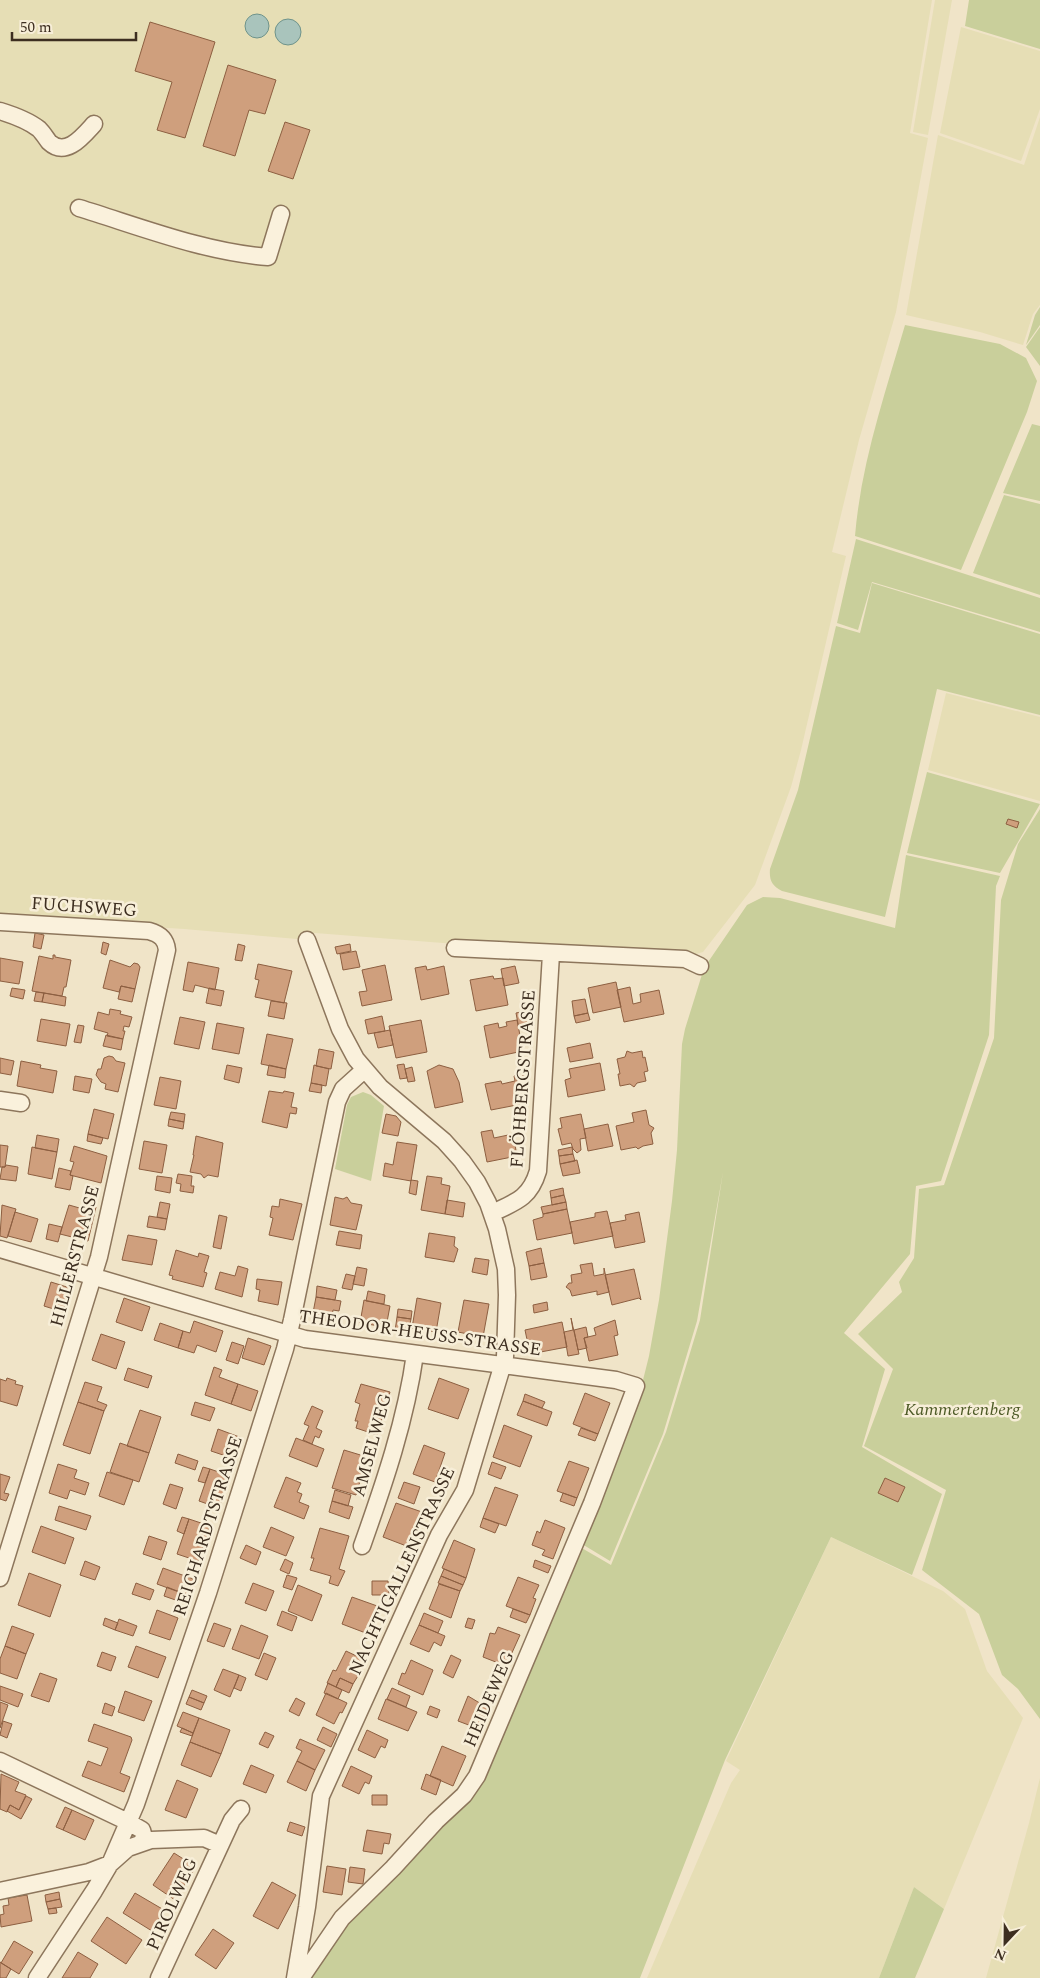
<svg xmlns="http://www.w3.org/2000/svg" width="1040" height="1978" font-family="Spectral,serif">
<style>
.farmland{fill:#e6deb5}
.green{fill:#c9cf9b}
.water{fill:#a9c4bc;stroke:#6f938a}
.building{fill:#cf9f7d;stroke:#8d5f41}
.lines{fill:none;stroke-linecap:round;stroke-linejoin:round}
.minor-casing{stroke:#8d765c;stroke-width:19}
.minor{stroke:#faf1dc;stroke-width:16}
.labels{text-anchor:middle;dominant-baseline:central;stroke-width:5;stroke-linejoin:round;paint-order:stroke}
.street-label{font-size:18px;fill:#3d2e20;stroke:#f7eed8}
.park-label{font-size:18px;font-style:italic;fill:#4d5a26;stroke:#f7eed8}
</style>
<rect width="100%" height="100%" fill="#f0e4c8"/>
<path class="farmland" d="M0,0H932L910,133L928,138L896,312L859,440L832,552L846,556L801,750L791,787L755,885L703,952L693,955L456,944L315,933L297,939L184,929L0,917Z
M935,0H952L928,135L913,132Z
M961,27L1040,51V109L1021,161L940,133Z
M1040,117V305L1033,314L1023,345L980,332L906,315L938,135L1024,165Z
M946,693L1040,717V801L928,770Z
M831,1537L943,1591L965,1609L987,1671L1023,1718L944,1909L914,1887L879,1978H647L731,1783L740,1770L726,1761Z
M1040,1778V1978H986L1029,1823Z"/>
<path class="green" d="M969,0H1040V49L965,26Z
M1040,307V325L1026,345L1035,315Z
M905,325L1000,344L1026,358L1037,381L1027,412L961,570L855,536C861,463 885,394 905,325Z
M1040,327V366L1026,347Z
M1032,424L1040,426V501L1003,493Z
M1004,495L1040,504V595L973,573Z
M856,539L1040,598V632L872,582L858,630L837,623Z
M872,583L1040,634V715L937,689L885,917L782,891C772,886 769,880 770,869L798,790L836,626L860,633Z
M927,772L1040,804L1000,873L907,853Z
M1040,809V1719L1018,1689L1002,1675L979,1614L922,1570L946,1490L864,1446L893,1369L858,1334L902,1292L899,1282L914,1258L919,1189L944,1185L994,1038L1001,900L1018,844Z
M906,855L1000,876L996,886L989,1035L941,1181L916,1186L910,1254L844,1333L885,1369L862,1447L942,1494L912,1575L831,1537L725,1760L640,1978H308L345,1920L474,1793L580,1547L611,1565L666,1432L700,1320L723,1172L697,1321L663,1434L610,1561L582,1544L641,1388L649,1356L659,1300L672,1201L677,1150L682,1044L685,1029L704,968L747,905L763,897L780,898L895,928Z
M363,1092L371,1095L384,1106L371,1181L335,1169L347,1105L351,1097Z
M914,1887L944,1909L915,1978H879Z"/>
<path class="water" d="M245 26a12 12 0 1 1 24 0a12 12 0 1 1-24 0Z
M275 32a13 13 0 1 1 26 0a13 13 0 1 1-26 0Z"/>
<path class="building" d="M150,22L215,42L185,138L157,130L172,82L135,71Z
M228,65L276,80L265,114L249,110L235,156L203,146Z
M285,122L310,130L293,179L268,171Z
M1008,819L1019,822L1017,828L1006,824Z
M35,933L44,935L41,949L33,947Z
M103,942L109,944L106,955L101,953Z
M238,944L245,946L242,961L235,960Z
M350,944L351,951L337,954L335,947Z
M356,951L360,967L343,970L340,954Z
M53,955H55V957L71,960L66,987H64L62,996L32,991L39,956L53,959Z
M0,958L23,962L19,984L0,981Z
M110,960L130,967L134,963L138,964L140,967L135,989L121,986L119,992L103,988Z
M188,962L219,968L215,990L195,985L193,992L183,990Z
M258,964L292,971L284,1003L255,997L259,980L255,979Z
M385,965L392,1000L362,1006L359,992L367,991L362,970Z
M426,966L427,970L444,966L449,994L421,1000L415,968Z
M515,966L519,983L504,986L501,969Z
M493,976L494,979L503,978L508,1005L476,1011L470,980Z
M616,982L621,1007L593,1013L588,988Z
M121,986L135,989L132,1002L118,999Z
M630,987L633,1004L641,1002L640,994L659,990L664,1014L624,1022L617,990Z
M12,988L25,990L23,999L10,996Z
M209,988L224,991L221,1006L206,1003Z
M36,992L44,993L42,1002L34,1001Z
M44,993L66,997L65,1006L42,1002Z
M585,999L588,1013L574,1016L572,1001Z
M271,1001L287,1003L284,1019L268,1016Z
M110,1009L121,1011L120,1014L132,1017L129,1027L124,1026L123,1031H125L123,1039L107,1036L108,1033L94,1029L98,1012L109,1015Z
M530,1010L534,1026L519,1029L516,1013Z
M588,1013L590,1020L576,1023L574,1016Z
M382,1016L385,1031L368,1034L365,1020Z
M180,1017L205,1022L199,1049L174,1044Z
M41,1019L70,1024L66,1046L37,1041Z
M421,1020L427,1052L396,1058L389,1026Z
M517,1020L523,1051L490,1058L484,1026L498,1023L499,1028L507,1026L506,1022Z
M217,1023L244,1028L239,1054L212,1049Z
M78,1025L84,1026L81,1043L74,1042Z
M390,1030L393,1045L378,1048L374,1033Z
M267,1034L293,1039L286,1069L261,1064Z
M106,1035L123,1039L121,1050L103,1046Z
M590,1043L593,1058L570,1062L567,1048Z
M319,1049L334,1052L331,1069L316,1066Z
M627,1051L632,1053L642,1051L643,1058L645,1057L648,1071L644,1072L646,1081L637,1083L634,1087L630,1084L620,1086L618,1074H620L617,1059L625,1057Z
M109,1056L113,1057L116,1061L125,1063L118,1092L105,1089L106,1084L101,1082L96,1075L98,1069H101L104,1058Z
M0,1058L14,1061L11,1075L0,1073Z
M528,1060L530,1075L523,1076L520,1062Z
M21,1061L41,1065L40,1068L57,1071L53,1093L17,1086Z
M600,1063L605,1090L568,1097L565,1080L571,1078L569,1069Z
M404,1064L407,1078L400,1079L397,1065Z
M227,1065L242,1068L239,1083L224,1079Z
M269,1065L286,1069L285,1078L267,1075Z
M314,1065L329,1069L326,1086L311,1083Z
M439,1065L453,1069L459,1082L463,1102L435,1108L427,1071Z
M412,1067L415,1081L408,1082L405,1069Z
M516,1075L522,1104L491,1110L485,1084L501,1081L502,1084L515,1081L514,1076Z
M75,1076L92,1079L89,1093L73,1090Z
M160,1077L181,1081L176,1109L154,1105Z
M311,1083L322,1085L321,1093L309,1091Z
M269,1091L283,1093L284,1091L294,1093L291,1107L297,1108L296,1114L290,1113L287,1128L262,1122Z
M94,1109L114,1114L108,1139L88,1134Z
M646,1110L649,1125L654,1128L651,1133L653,1144L643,1146L638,1149L636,1147L621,1150L616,1126L634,1122L632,1113Z
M171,1112L185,1114L184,1122L169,1119Z
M386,1114L396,1116L401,1122L398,1136L382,1133Z
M581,1114L586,1138L580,1139L581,1150L577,1153L573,1149L571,1143L562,1145L558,1129L562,1128L560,1118Z
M169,1119L184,1122L183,1129L168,1126Z
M608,1124L613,1146L588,1151L584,1129Z
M492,1130L494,1138L513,1134L517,1156L487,1162L481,1132Z
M88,1134L103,1138L101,1144L87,1141Z
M37,1135L59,1139L57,1152L35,1148Z
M196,1136L223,1143L218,1177L208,1175L204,1178L201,1174L190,1172L194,1155H193Z
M144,1141L167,1145L162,1173L139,1169Z
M397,1142L417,1145L411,1181L383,1176L385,1163L393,1165Z
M0,1145L8,1146L5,1167H0Z
M74,1146L107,1156L101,1183L70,1175L74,1162L70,1161Z
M32,1147L57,1152L52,1179L28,1174Z
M572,1147L573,1154L559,1156L558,1150Z
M573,1154L575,1161L560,1164L559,1156Z
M577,1160L580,1173L563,1176L560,1164Z
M6,1165L18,1167L16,1181L0,1179L2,1167H5Z
M59,1168L71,1171L70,1175L73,1176L70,1190L55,1187Z
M178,1174L192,1176L191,1186H194L193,1193L180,1191L181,1184L176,1183Z
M157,1176L172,1178L170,1193L155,1190Z
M427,1176L442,1178L441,1184L450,1186L445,1214L421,1210Z
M411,1180L418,1181L416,1195L409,1193Z
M563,1188L564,1195L551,1198L550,1191Z
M564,1195L566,1202L552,1205L551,1198Z
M335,1197L343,1199L347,1197L351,1203L362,1205L356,1230L330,1225Z
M280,1199L302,1204L293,1240L269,1235L273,1218L270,1217L272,1206L279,1207Z
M447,1200L465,1203L463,1217L445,1214Z
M160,1202L170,1204L167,1219L157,1217Z
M566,1202L567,1209L543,1214L541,1207Z
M84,1204L96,1207L88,1241L60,1234L69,1205L83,1209Z
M2,1205L16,1209L7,1238L0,1236Z
M567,1209L572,1233L537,1240L533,1220L543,1217V1214Z
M607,1211L613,1236L574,1244L570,1222L595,1217V1213Z
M15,1212L38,1219L31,1242L8,1236Z
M639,1212L645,1242L615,1248L610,1223L626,1220L625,1215Z
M219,1215L227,1217L221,1249L213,1247Z
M149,1216L167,1219L165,1230L147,1227Z
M49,1224L62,1227L58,1242L46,1239Z
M339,1231L362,1235L360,1249L336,1245Z
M429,1233L455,1237L454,1246L458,1249L454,1262L425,1257Z
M128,1235L157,1240L152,1265L122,1260Z
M541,1248L544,1263L529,1266L526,1252Z
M176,1250L198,1257L199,1253L209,1256L204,1272L207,1273L203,1287L172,1279L173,1276L169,1275Z
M475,1258L489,1260L487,1275L472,1272Z
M544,1263L547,1277L531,1280L529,1266Z
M592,1263L594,1276L604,1274V1268L609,1292L597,1295V1291L572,1296L570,1290L566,1287L569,1283H572L571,1275L582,1273L580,1265Z
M238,1266L248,1269L242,1297L215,1289L220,1272L235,1276Z
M357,1267L367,1269L364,1286L353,1284Z
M634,1269L641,1300L639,1298L612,1305L605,1275Z
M346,1274L355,1276L352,1290L342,1288Z
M257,1279L282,1282L278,1305L258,1301L260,1290L256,1289Z
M51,1282L70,1288L63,1312L44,1306Z
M317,1286L337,1290L335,1300L316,1297Z
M368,1291L385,1295L384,1304L366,1301Z
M316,1297L341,1301L339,1311L333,1310L331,1322L312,1318Z
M124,1298L150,1307L142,1331L116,1322Z
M417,1298L441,1303L436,1332L412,1328Z
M364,1300L390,1306L387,1322L381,1321L380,1326L360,1323Z
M464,1300L489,1304L483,1337L458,1332Z
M547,1302L548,1310L534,1313L533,1305Z
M398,1309L412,1311L411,1319L397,1317Z
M397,1317L411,1319L408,1333L395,1331Z
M571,1318L579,1354L568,1356L564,1332L573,1330Z
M615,1320L618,1335L614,1336L618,1355L589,1361L584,1338L596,1335L594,1328Z
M194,1321L223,1331L216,1352L197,1345L194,1353L178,1348L183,1331L190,1333Z
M562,1322L567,1347L530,1354L525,1330Z
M160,1323L183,1331L178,1348L154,1340Z
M586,1327L588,1337L584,1338L587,1348L578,1350L574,1330Z
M101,1334L125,1342L116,1369L92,1360Z
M248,1338L271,1346L264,1365L242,1358Z
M232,1342L244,1346L238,1364L226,1360Z
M214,1367L222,1370L219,1377L238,1384L231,1404L205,1395Z
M128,1368L152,1376L148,1388L124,1380Z
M7,1378L16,1381L15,1384L23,1386L17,1406L0,1401V1379L6,1381Z
M439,1378L469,1389L458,1419L428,1409Z
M85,1382L102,1387L97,1401L107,1405L104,1411L78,1402Z
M238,1384L258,1391L251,1411L231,1404Z
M361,1384L390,1392L377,1435L356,1428L358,1421H355L360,1404L355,1402Z
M585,1393L610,1403L598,1434L573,1424Z
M525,1394L545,1402L542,1408L523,1401Z
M523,1401L552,1412L547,1426L517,1415Z
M78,1402L104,1411L90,1454L63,1445Z
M195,1402L215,1408L210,1421L191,1415Z
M312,1406L323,1411L316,1428L322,1431L319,1438L315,1436L312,1444L303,1440L309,1426L304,1424Z
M140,1410L161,1417L149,1453L127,1446Z
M504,1425L532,1436L520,1467L493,1457Z
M581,1428L598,1434L595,1441L578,1435Z
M218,1429L242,1438L235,1459L211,1451Z
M296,1438L324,1449L317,1467L289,1456Z
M120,1443L149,1453L139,1482L110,1472Z
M424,1445L445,1453L435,1482L413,1474Z
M344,1450L367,1457L356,1495L332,1488Z
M178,1454L198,1461L195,1470L175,1463Z
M569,1461L589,1468L577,1498L557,1491Z
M492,1462L506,1467L501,1479L488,1474Z
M58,1464L77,1470L74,1478L89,1483L85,1495L70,1490L67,1499L49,1493Z
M203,1467L210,1469L205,1483L198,1481Z
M210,1469L230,1476L219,1508L199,1501Z
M107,1472L133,1480L124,1505L99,1496Z
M0,1474L10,1477L4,1493L9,1494L6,1501L0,1499Z
M286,1477L301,1483L297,1492L302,1494L299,1502L309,1506L304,1519L274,1507Z
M885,1478L905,1487L898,1502L878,1493Z
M404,1482L420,1487L414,1504L398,1498Z
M170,1484L183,1488L176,1509L163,1504Z
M495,1487L518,1495L506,1526L483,1518Z
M335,1490L351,1495L348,1506L332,1501Z
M563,1493L577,1498L574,1506L560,1501Z
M332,1501L353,1507L349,1519L329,1512Z
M396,1503L422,1512L409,1547L383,1537Z
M59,1506L91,1516L86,1530L55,1520Z
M182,1517L189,1519L184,1534L177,1531Z
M483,1518L499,1524L495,1533L480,1527Z
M189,1519L210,1526L198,1561L177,1554Z
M545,1520L565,1528L553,1559L542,1555L545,1550L532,1545L537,1531L540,1533Z
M41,1526L74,1538L65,1564L32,1552Z
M271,1527L294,1537L286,1556L263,1547Z
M320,1528L349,1536L339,1569L345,1571L338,1586L329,1583L331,1576L310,1570L314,1558H311Z
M149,1536L167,1542L161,1560L143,1554Z
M454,1540L475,1549L466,1578L442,1568Z
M246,1545L261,1552L256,1565L240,1558Z
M285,1559L293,1563L289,1574L280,1570Z
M535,1560L551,1566L548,1573L533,1567Z
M85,1561L100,1567L95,1580L80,1575Z
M163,1568L196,1580L190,1596L157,1584Z
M444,1569L466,1578L463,1585L441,1576Z
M29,1573L61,1585L50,1617L18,1605Z
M287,1575L297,1578L292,1590L283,1587Z
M441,1576L463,1585L460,1591L438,1583Z
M518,1577L539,1585L533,1598L536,1599L530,1615L506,1606Z
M372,1581H388L389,1595H372Z
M136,1583L154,1590L150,1600L132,1594Z
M253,1583L274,1591L266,1611L245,1603Z
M439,1584L460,1591L451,1618L429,1609Z
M298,1585L322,1595L312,1621L288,1611Z
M167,1587L190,1596L187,1604L164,1596Z
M352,1597L380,1607L371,1635L342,1624Z
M513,1609L530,1615L526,1623L510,1617Z
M157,1610L178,1618L170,1640L149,1633Z
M282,1611L297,1617L292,1631L277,1625Z
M424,1613L443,1621L438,1633L419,1625Z
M105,1618L118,1623L115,1630L103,1625Z
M468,1618L475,1620L472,1629L465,1627Z
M119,1619L137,1626L133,1636L115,1630Z
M214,1623L231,1629L224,1647L207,1641Z
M241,1625L268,1636L259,1659L232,1649Z
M419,1625L445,1636L441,1646L434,1642L429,1652L410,1644Z
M12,1626L34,1634L26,1654L5,1646Z
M498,1627L520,1635L506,1666L483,1657L490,1633L495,1634Z
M5,1646L26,1654L17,1679L0,1673V1659Z
M136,1646L166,1657L158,1678L128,1667Z
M346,1651L367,1661L353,1684L340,1678L336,1687L327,1683L333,1670L336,1671Z
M102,1652L116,1657L111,1671L97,1666Z
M264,1653L276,1658L267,1680L255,1675Z
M451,1655L461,1660L453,1678L443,1673Z
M411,1660L433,1670L423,1695L398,1684L402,1673L405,1674Z
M223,1669L239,1675L230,1697L214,1690Z
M40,1673L57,1679L49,1702L31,1696Z
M239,1675L246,1678L241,1691L234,1688Z
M340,1678L353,1684L349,1693L336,1687Z
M328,1683L342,1690L338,1699L324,1693Z
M0,1686L23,1694L18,1707L0,1700Z
M392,1688L410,1696L406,1707L387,1699Z
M192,1690L207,1696L204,1703L189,1697Z
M125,1691L152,1701L144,1721L118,1712Z
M326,1693L347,1703L342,1713L340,1712L334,1724L316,1715Z
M468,1696L483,1705L489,1704L491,1707L485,1715L488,1716L482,1730L458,1721Z
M189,1697L204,1703L201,1710L186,1704Z
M296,1698L305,1703L299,1716L289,1711Z
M386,1699L417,1712L408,1731L378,1719Z
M0,1702L8,1705L0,1728Z
M105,1703L115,1707L112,1716L102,1713Z
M430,1706L440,1710L437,1718L427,1714Z
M183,1712L199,1718L193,1733L177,1726Z
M199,1718L230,1730L221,1754L190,1742Z
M3,1721L12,1724L7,1738L0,1735Z
M94,1724L131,1737L132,1740L120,1773L130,1777L124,1792L82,1776L88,1761L101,1766L108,1748L88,1741Z
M323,1727L337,1734L331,1747L317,1740Z
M182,1728L193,1733L192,1736L180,1732Z
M367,1730L388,1740L385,1748L381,1746L375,1758L358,1750Z
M265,1732L274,1736L268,1748L259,1744Z
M300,1739L325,1750L315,1770L297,1761L302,1751L296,1748Z
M190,1742L221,1754L211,1777L181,1765Z
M442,1746L466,1756L453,1786L430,1776Z
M297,1761L315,1770L306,1791L287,1782Z
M251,1765L274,1775L266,1793L243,1784Z
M351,1766L372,1776L369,1784L365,1782L359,1794L342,1786Z
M1,1774L19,1782L15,1791L26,1795L19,1810L10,1805L7,1812L0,1809Z
M426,1774L441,1780L436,1795L421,1789Z
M177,1780L198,1789L186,1818L165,1810Z
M372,1795H387V1805H372Z
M26,1796L32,1799L21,1819L7,1811L10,1805L19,1810Z
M65,1807L72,1810L63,1830L56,1827Z
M72,1810L94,1820L85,1840L63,1830Z
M290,1822L305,1827L302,1836L287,1831Z
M367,1830L391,1834L389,1844L384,1843L382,1854L363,1851Z
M174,1853L196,1867L175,1900L153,1885Z
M327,1866L346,1869L342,1895L323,1892Z
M350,1867L365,1869L363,1884L348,1882Z
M272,1882L296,1895L278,1929L253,1916Z
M59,1892L60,1899L46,1902L45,1895Z
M135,1893L164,1910L152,1931L123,1913Z
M27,1895L32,1921L1,1927L0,1915L4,1914L3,1906L9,1905L8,1898Z
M60,1899L62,1907L48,1909L46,1902Z
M56,1908L57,1913L49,1914L48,1909Z
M107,1917L142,1940L126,1964L91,1941Z
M213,1929L234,1943L216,1969L195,1955Z
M14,1941L33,1952L19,1974L1,1963Z
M78,1952L98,1964L90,1978H62Z
M0,1962L11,1969L6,1978H0Z"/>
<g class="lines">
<defs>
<path id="minor" d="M0,111C13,115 29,121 39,129C43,133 46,138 49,142C66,158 83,136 94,124
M79,208C141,227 204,252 268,257L281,214
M0,922L149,931C160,934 166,939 167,950L99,1257L0,1578
M455,948L685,959L700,966
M0,1100L21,1103
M492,1213C516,1202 530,1198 538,1171L551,954
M0,1249L305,1339L616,1380L636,1386L592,1503L477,1776L464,1795L436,1821L393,1868L342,1918L301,1978
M362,1546C384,1484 406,1420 415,1354
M0,1761L128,1822L142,1830L145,1841
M0,1891L89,1872L110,1864L128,1848L151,1840L204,1838L220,1845
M37,1978L94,1891L110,1864L136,1804L208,1593L285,1349L292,1320L337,1102L343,1089L364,1070
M159,1978L232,1820L241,1809
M295,1978L307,1907L321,1796L439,1535L465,1490L505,1357L507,1295L506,1269L497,1229L488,1203L477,1182L462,1161L444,1141L380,1087L356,1059L340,1029L307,940"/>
</defs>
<use href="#minor" class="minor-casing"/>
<use href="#minor" class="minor"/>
</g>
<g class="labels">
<g class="street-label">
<text transform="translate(84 907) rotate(4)">FUCHSWEG</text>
<text transform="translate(523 1079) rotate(-86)">FLÖHBERGSTRASSE</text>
<text transform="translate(75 1256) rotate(-75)">HILLERSTRASSE</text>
<text transform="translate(420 1333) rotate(8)">THEODOR-HEUSS-STRASSE</text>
<text transform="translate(372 1445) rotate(-75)">AMSELWEG</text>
<text transform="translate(208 1526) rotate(-72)">REICHARDTSTRASSE</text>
<text transform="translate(402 1571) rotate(-65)">NACHTIGALLENSTRASSE</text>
<text transform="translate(489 1699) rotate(-67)">HEIDEWEG</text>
<text transform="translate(172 1904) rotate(-66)">PIROLWEG</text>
</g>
<g class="park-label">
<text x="962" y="1409">Kammertenberg</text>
</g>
</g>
<g transform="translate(1005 1943) rotate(202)" stroke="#f7eed8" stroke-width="4" paint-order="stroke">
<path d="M0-4L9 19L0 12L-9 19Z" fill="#3d2e20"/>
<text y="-8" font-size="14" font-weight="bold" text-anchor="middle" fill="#3d2e20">N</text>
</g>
<path d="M12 32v8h124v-8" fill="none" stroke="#3d2e20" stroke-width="2.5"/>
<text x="20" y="32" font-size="15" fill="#3d2e20" stroke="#f7eed8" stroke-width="4" paint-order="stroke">50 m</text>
</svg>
